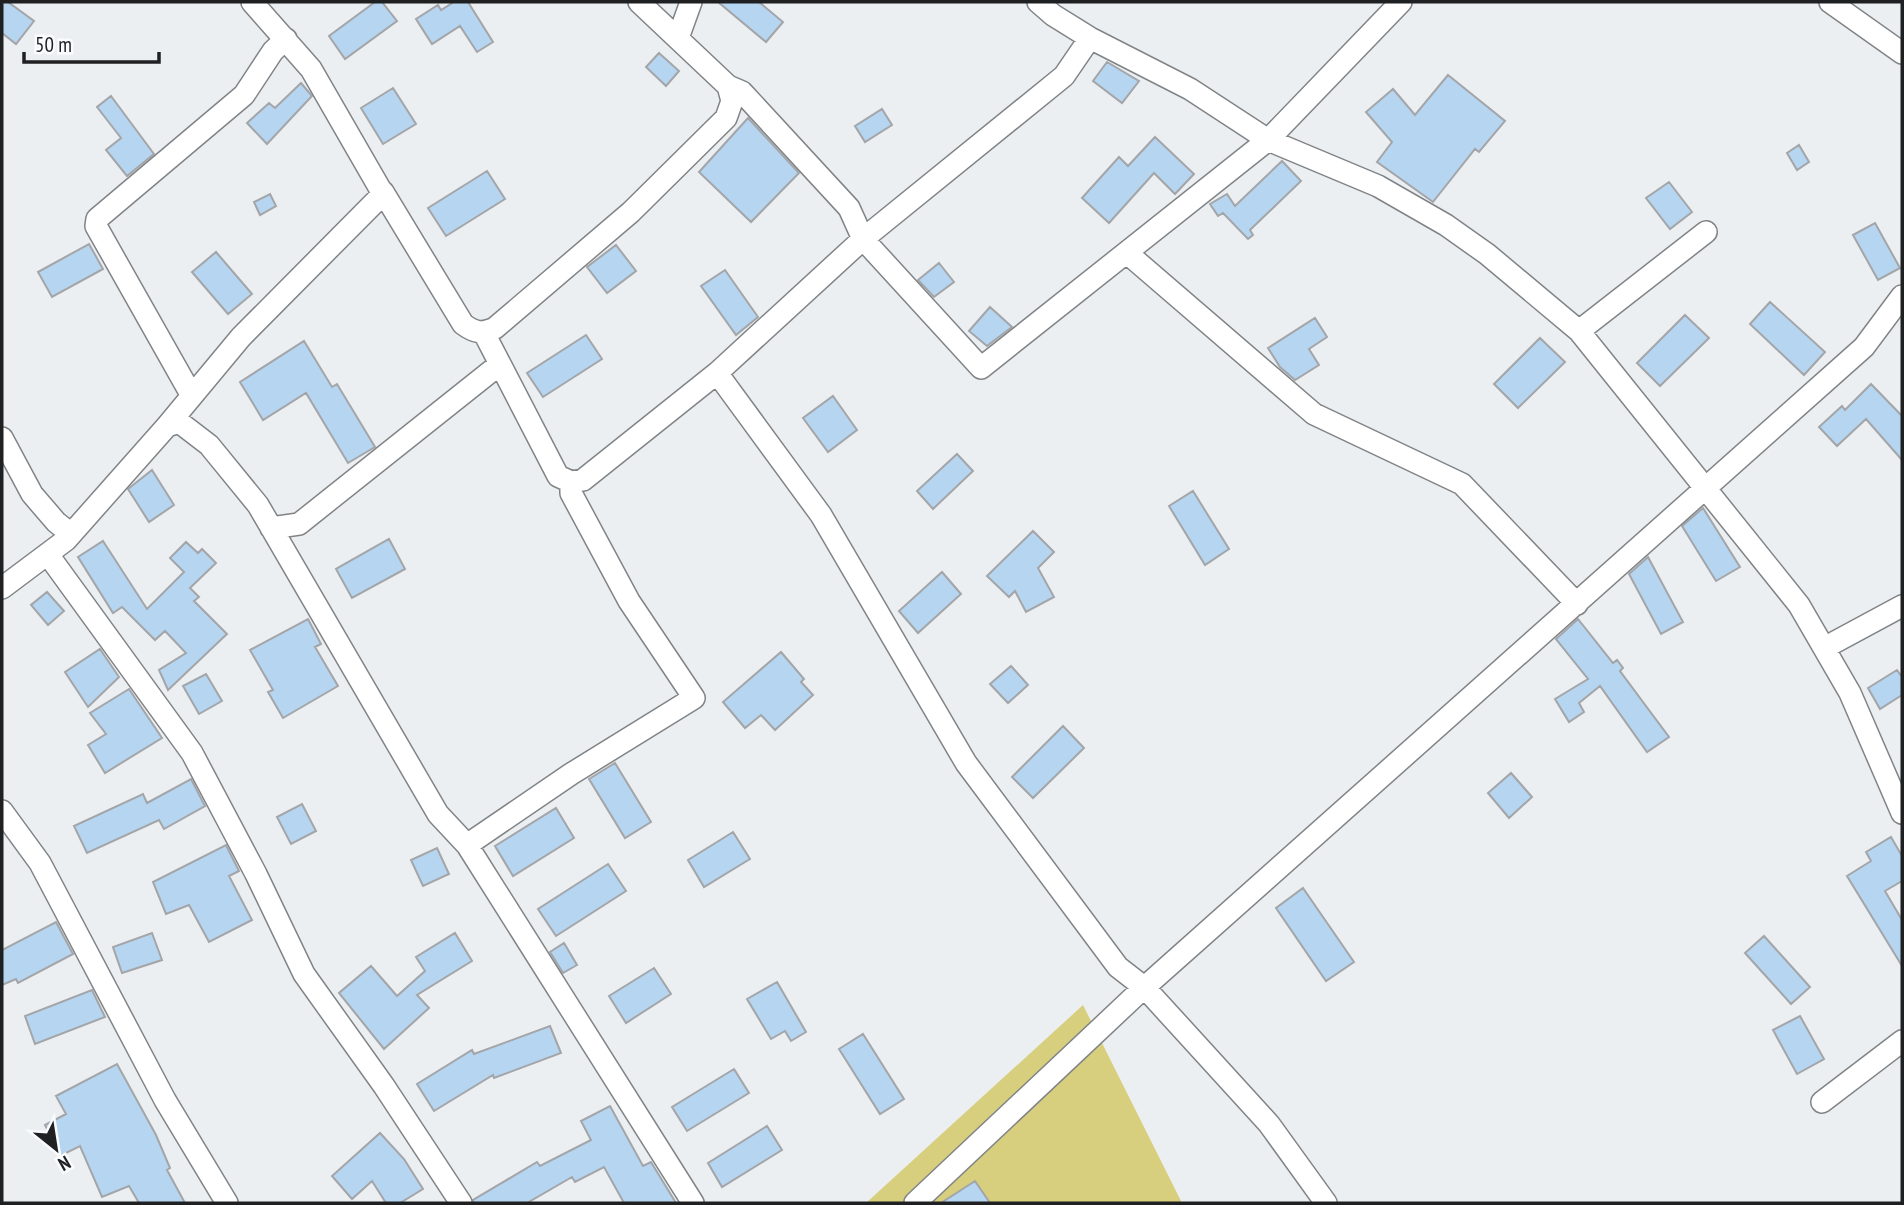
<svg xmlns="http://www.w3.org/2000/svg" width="1904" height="1205" font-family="'PT Sans Narrow',sans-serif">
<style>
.green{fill:#d7cf7e}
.building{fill:#b5d5f0;stroke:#a3a5a8;stroke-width:2}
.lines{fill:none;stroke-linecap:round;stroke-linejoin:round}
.street-casing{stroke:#818486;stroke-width:24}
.street{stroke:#fff;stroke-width:21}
</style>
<rect width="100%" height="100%" fill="#eceff1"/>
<path class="green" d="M1083,1005L1182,1203H866Z"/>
<path class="building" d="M2,2H8L34,21L16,44L2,33Z
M375,2H382L397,21L345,59L329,36Z
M454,2H468L493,42L477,52L460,26L432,44L416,19L438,5L441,10Z
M718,2H759L783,22L766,42Z
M659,53L679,71L666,86L646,67Z
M1107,62L1139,81L1122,103L1093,81Z
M1448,75L1505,121L1479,152L1475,149L1433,202L1377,162L1392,142L1366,112L1393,89L1415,115Z
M301,83L312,96L267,144L247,123L269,103L275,108Z
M393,88L416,124L383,144L361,108Z
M111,96L154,154L127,176L106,150L121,138L97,107Z
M882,109L892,125L865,142L855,126Z
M748,118L799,173L751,222L699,172Z
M1155,137L1194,174L1175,194L1154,173L1109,223L1082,198L1119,157L1128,166Z
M1799,145L1809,162L1797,170L1787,153Z
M1282,161L1301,181L1250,230L1253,235L1248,239L1223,213L1218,216L1210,204L1227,194L1235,206Z
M487,171L505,199L446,236L428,208Z
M1669,182L1692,212L1670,229L1646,198Z
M270,194L276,206L260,215L254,202Z
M1875,223L1900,268L1878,280L1853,235Z
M89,244L103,269L52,297L38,272Z
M616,245L636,271L607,293L587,267Z
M216,252L252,294L228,314L192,272Z
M939,263L954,282L934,297L918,280Z
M725,270L758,317L736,335L701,286Z
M1770,302L1825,352L1804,375L1750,324Z
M990,307L1012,327L987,346L969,331Z
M1685,315L1709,338L1660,386L1637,363Z
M1315,318L1327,337L1309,349L1319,365L1295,380L1280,367L1268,348Z
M586,335L602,359L543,397L527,373Z
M1540,338L1565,362L1518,408L1494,384Z
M304,341L332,387L337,384L375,447L348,463L306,393L263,420L240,382Z
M1871,384L1902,416V460L1866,419L1837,446L1819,427L1842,406L1845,410Z
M833,396L857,430L828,452L803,418Z
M957,454L973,471L933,509L917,491Z
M152,470L174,505L149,522L128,489Z
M1193,491L1229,549L1205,565L1169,506Z
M1703,508L1740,567L1716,581L1682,526Z
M1033,531L1054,552L1038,568L1054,597L1026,612L1015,591L1009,597L987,576Z
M389,539L405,569L352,598L336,569Z
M103,541L147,609L184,572L170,558L186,542L198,553L202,549L216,563L190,588L199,597L194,601L227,634L168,690L159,670L186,653L165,631L155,640L122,607L113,613L78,557Z
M1648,557L1683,622L1661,634L1629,574Z
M942,572L961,594L918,633L899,611Z
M47,592L64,611L48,625L31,605Z
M308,619L321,644L315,647L338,686L283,718L268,692L273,690L250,650Z
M1578,619L1613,663L1617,660L1623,668L1620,671L1669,737L1647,752L1600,686L1579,703L1584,712L1569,722L1555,699L1588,679L1556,639Z
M100,649L119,677L88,707L65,672Z
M781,652L804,679L801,682L813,695L775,730L761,715L745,728L723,702Z
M1011,666L1028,685L1008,703L990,684Z
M1897,670L1902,677V695L1880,709L1868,688Z
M206,674L222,701L199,714L183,686Z
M129,689L162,738L105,773L88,745L106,734L90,713Z
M1063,726L1084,748L1033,798L1012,777Z
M615,763L651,822L625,838L589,779Z
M1511,773L1532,797L1509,818L1488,793Z
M191,779L205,806L164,829L159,820L87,853L74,826L143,794L147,803Z
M302,804L316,831L291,844L277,817Z
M556,808L574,838L513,876L495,846Z
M733,832L750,859L704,887L688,860Z
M1891,837L1902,856V881L1885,891L1902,920V966L1847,876L1871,861L1866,852Z
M226,845L239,871L229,876L252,920L209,942L189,905L166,914L153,882Z
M437,848L449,874L423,886L411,860Z
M608,864L626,891L556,936L538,909Z
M1303,888L1354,962L1326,981L1276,908Z
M56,922L73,954L18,983L16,979L2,985V950Z
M152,933L162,960L122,973L113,947Z
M455,933L472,961L417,995L429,1008L384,1049L339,993L371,966L397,996L425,971L416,957Z
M1764,936L1810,987L1791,1004L1745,953Z
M564,943L577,965L563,973L550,952Z
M654,968L671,994L626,1023L609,996Z
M777,982L806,1032L791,1041L785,1031L771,1039L747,999Z
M92,990L105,1017L35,1044L25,1016Z
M1800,1016L1824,1059L1797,1074L1773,1030Z
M550,1026L561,1053L494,1078L493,1075L434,1111L417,1084L472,1050L474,1054Z
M863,1034L904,1099L880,1114L839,1049Z
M117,1064L156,1135L170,1168L167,1170L185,1203H139L129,1186L102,1197L80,1146L60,1156L45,1125L66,1114L56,1096Z
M734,1069L749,1093L687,1131L672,1107Z
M610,1106L643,1166L651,1162L676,1203H624L604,1167L575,1182L572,1177L527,1203H474L473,1200L537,1162L540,1166L591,1140L581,1121Z
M767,1126L782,1150L722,1187L708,1163Z
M380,1133L404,1159L423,1189L400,1203H386L372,1181L352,1199L332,1176Z
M975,1181L990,1203H941Z"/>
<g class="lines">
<defs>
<path id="street" d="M1038,2L1053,15L1090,38L1190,89L1268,140L1378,186L1446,225L1487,254L1579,331L1799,605L1850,693L1902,813
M1830,2L1902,53
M678,38L691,2
M728,86L742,92L849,208L863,239L981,368L1268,140L1401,2
M383,192L463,324C475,333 482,334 495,328L631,212L726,118L732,101L728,86L639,2
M1127,253L1314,414L1462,484L1577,604
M1579,331L1706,232
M484,333L558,476L571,482L583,480L717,373L863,239L1064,76L1090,38
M717,373L821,515L966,763L1118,967L1145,988L1269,1124L1326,1203
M192,396L96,226L97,219L244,95L273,51L286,39
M167,426L241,337L383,194L311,69L252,2
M2,438L32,494L56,522L71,534
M271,528L299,524L500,364
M49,556L192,753L256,874L304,974L384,1086L461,1203
M2,588L66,540L167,426L179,422L209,445L258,505L438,814L467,845L693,1203
M1824,648L1902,606
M2,811L40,863L165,1100L227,1203
M467,845L571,774L694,698L629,601L571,493V482
M1822,1102L1902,1041
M915,1203L1137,994L1864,347L1902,296"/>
</defs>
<use href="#street" class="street-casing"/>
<use href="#street" class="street"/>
</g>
<rect width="1904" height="1205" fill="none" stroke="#1f2021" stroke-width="7"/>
<g transform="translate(56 1149) rotate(150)" stroke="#f9fcff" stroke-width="5" paint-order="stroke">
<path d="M0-5L12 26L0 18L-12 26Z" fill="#1f2021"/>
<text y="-10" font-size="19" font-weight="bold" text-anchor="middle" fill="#1f2021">N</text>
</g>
<path d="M24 52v10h135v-10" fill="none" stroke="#1f2021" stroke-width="3.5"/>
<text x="35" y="52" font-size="21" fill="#1f2021" stroke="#f9fcff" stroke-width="5" paint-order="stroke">50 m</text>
</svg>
